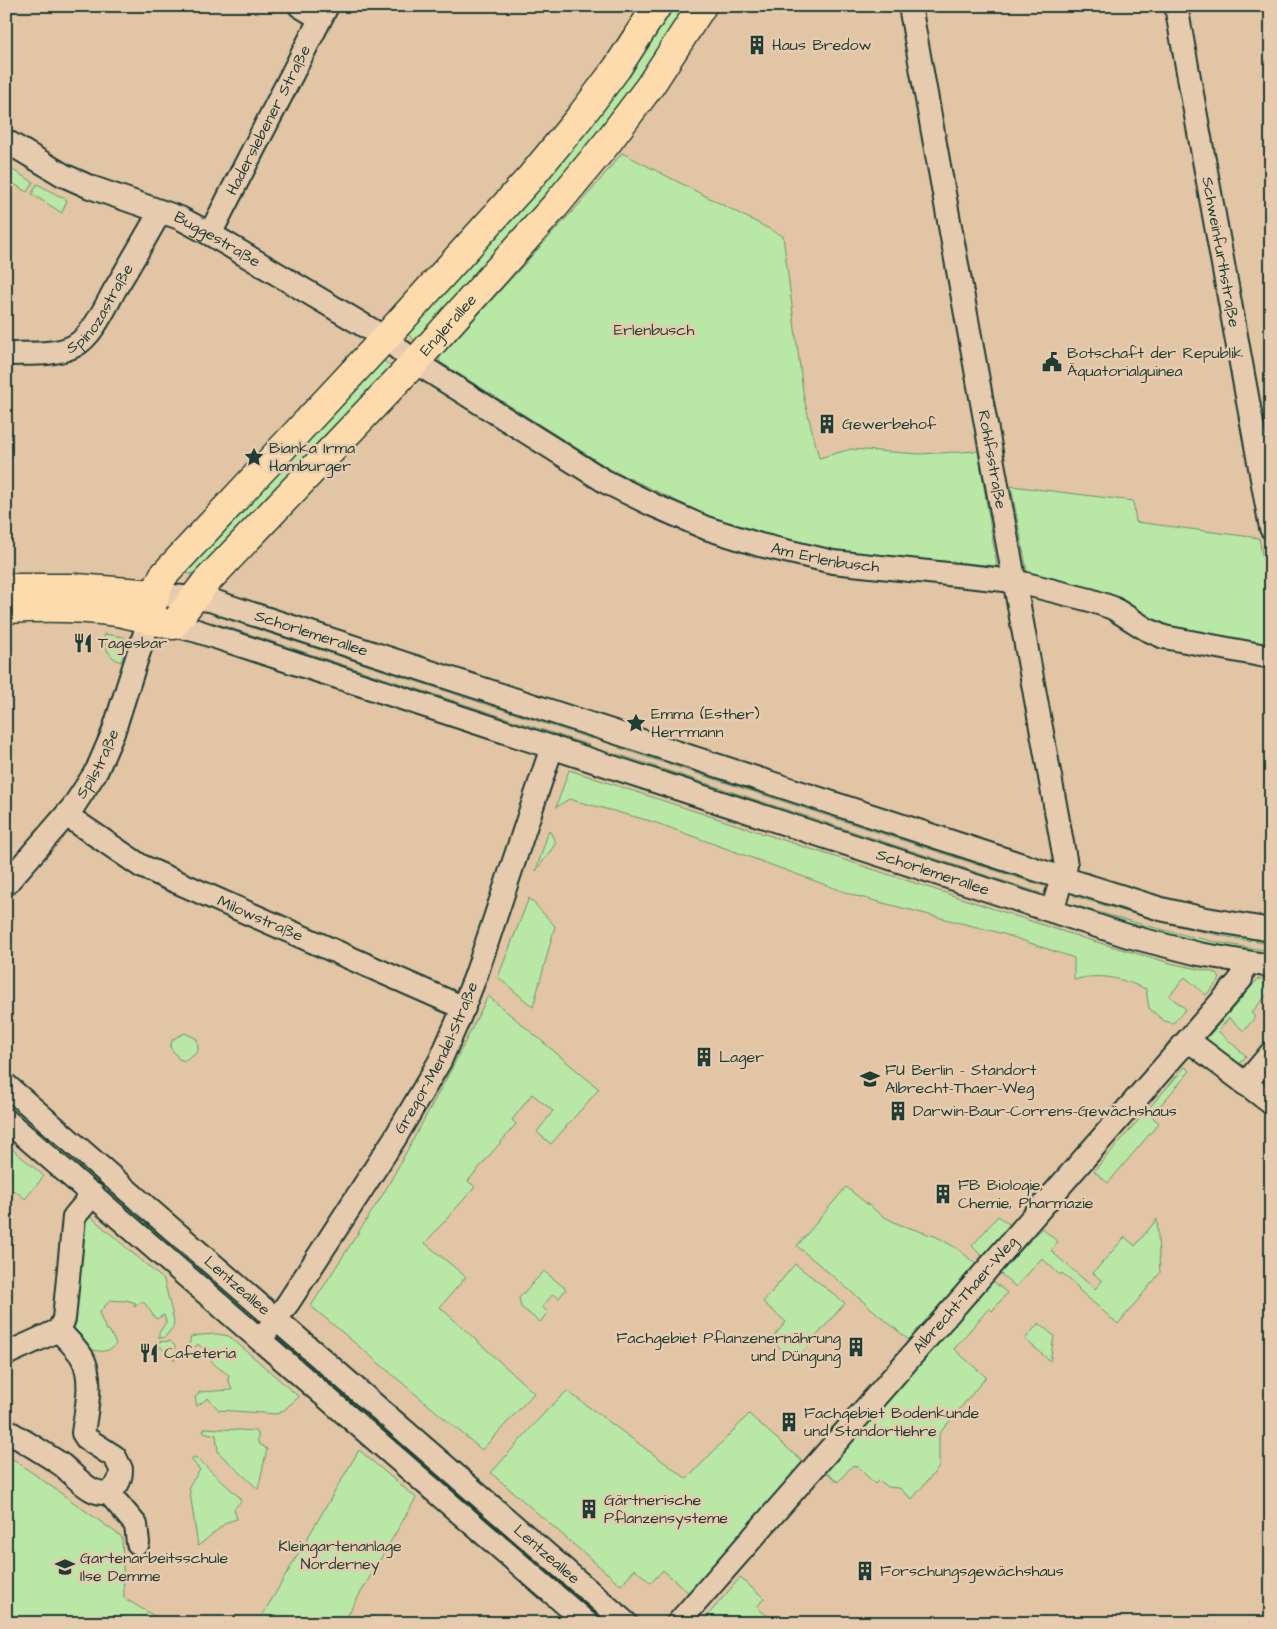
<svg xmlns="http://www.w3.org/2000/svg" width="1277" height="1629" font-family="'Architects Daughter',sans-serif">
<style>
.green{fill:#b8e7a6;stroke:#6c926d}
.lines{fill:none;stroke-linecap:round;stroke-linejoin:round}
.minor-casing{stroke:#1f3d34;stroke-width:26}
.major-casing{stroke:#1f3d34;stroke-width:31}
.minor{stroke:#e7cbae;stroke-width:22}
.major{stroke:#fedbac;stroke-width:28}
.labels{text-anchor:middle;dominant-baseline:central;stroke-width:5;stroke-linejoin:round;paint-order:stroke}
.poi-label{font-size:16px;fill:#1f3d34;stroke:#e7cbae;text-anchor:start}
.street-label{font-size:16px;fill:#1f3d34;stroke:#e7cbae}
.park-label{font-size:16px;fill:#27463a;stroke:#e7cbae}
</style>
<rect width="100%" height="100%" fill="#e1c5a5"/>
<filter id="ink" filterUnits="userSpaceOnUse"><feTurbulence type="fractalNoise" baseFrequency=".02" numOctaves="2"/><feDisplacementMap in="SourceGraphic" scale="10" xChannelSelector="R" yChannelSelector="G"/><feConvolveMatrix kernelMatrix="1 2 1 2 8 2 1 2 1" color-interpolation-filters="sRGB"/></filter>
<g filter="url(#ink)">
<path class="green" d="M670,6H691L611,123L417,343L404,330Z
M622,153L783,236L804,399L819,458L851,449L919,454L978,451L997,566L843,552L765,534L708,516L610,469L440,362L439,358L591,191Z
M6,166L33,182L27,192L6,179Z
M37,184L67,200L62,213L32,194Z
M378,357L395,369L203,575L177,572Z
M1011,486L1133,501L1136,522L1259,538L1271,605V649L1160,628L1028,576Z
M221,611L594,732L592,739L217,616Z
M212,622L589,745L587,751L207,627Z
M104,634L124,637L128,642L121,662C108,656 105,649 104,634Z
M621,740L1045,879L1043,886L619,748Z
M617,754L1040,893L1038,900L614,761Z
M569,770L1086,939L1170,963L1217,973L1220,979L1206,995L1185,977L1169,996L1186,1009L1173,1023L1164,1021L1149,1008L1146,989C1122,979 1101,972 1074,980V958L1004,934L856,896L654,822L569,799L556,807Z
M549,830L556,843L536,871Z
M1076,889L1271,937V944L1256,942V939L1250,937V941C1190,931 1132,914 1074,896Z
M529,898L555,926L533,1007L498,977Z
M1071,904C1137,924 1202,942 1271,951V958L1242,954L1069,910Z
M1258,979L1271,981V990L1251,1013L1255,1017L1244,1031L1229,1018L1218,1031L1246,1056L1234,1070L1202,1044Z
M488,996L599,1089L551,1144L537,1132L553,1111L532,1094L512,1120L516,1124L468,1181L475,1187L425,1243L466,1277L440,1307L534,1393L482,1450L311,1306L385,1191L451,1070Z
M185,1033L197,1039L198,1050L194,1055L185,1061L179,1059L170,1047L173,1039Z
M1185,1067L1190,1071L1151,1116L1159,1123L1108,1183L1094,1171Z
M6,1094L263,1317L259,1326L6,1110Z
M6,1144L44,1176L25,1199L17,1192L6,1188Z
M846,1187L881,1215L898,1224L937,1237L958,1249L977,1265L910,1341L797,1246Z
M84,1211L164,1280L174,1321L173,1327L165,1337L159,1338V1333L166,1322L164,1315L156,1319L143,1301L134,1307L136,1303L126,1300L125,1301L110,1300L99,1313L106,1330H109L116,1344C103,1360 82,1346 71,1335Z
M998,1216L1010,1225L982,1256L972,1246Z
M1157,1219L1160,1273L1118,1324L1078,1289L1079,1288L1062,1273L1060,1275L1042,1258L1016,1287L1000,1273L1042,1228L1058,1242L1051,1251L1095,1289L1102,1281L1093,1273L1125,1237L1135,1246Z
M795,1264L845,1303L795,1361L771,1340L786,1322L763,1302Z
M544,1271L566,1289L559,1298L553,1294L542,1307L548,1312L540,1322L521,1307L519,1298Z
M993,1281L1007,1293L992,1311L989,1308L954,1349L986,1377L939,1434V1467L912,1499L899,1488L888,1487L879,1480L875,1484L857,1466L856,1467L853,1465L838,1482L826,1472L908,1376Z
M1039,1323L1054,1336L1050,1361L1025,1339Z
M279,1332L456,1483L449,1492L275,1342V1337Z
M217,1334L229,1336L299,1397L284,1410L277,1414L219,1410L208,1398L197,1406L195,1397L199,1394V1392L232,1390L228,1378L229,1375C220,1369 207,1362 209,1349L201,1347L198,1344L186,1355L191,1337L200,1335Z
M170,1341L175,1346V1360L155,1342Z
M567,1391L687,1479L749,1414L804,1463L690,1594L663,1570L651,1583L635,1569L621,1585L491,1473L546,1411Z
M205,1428L255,1431L258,1433V1443L267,1449L258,1489L218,1452L216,1435L203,1432Z
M359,1450L416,1498L343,1623H258Z
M6,1454L122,1537L124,1598L166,1623H6Z
M194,1457L199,1460L239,1497L241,1501L234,1509L237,1519L227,1522L198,1546L189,1486L200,1470L191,1459Z
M471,1497L617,1623H599L464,1506Z
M740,1578L764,1598L757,1607L775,1623H701Z"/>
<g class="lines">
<defs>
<g id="minor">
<path d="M300,6L320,18"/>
<path id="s1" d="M910,6L1066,865L1052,911"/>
<path id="s2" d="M1176,6L1271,528"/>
<path id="s3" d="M6,141L63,175L90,187L180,218L210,234L385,338L415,362L606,482L653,505L706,528L760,545L833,562L1014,581L1090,600L1113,608L1146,629L1164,637L1271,657"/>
<path id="s4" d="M210,234L327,6"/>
<path id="s5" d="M6,354C26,353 56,356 74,346C91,338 105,308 114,291C130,265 145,238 160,212"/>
<path id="s6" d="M155,594L210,600L228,606L1050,874L1161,909L1201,918L1271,930"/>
<path id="s7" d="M173,625L197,631L1128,936L1199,954L1271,966"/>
<path id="s8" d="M66,815L141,866L464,1008"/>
<path id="s9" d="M6,884L73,807L97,770L113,733L149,620"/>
<path d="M1188,1040L1271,1103"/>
<path d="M1245,1084L1271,1053"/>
<path id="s10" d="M6,1085L626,1623"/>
<path d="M6,1120L587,1623"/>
<path id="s11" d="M267,1331L288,1303L395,1138L440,1061L459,1018L476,975L552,747"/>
<path d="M6,1354L59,1330L64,1319L74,1217L93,1194"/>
<path d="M6,1430C25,1442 44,1453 62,1465C74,1474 95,1503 113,1489C119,1484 121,1477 121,1469L115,1457L87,1439L83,1433C86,1411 94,1378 82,1357C76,1347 66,1339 59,1330"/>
<path d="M108,1492L136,1525L138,1543"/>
<path id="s12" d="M678,1623L1241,979L1244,962"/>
</g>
<g id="major">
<path d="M6,588H76L155,594"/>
<path id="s13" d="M6,609C42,607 80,607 116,612C135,615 154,621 173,625L206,582L415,362L555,206L607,143L650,86L702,6"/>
<path d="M149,620L155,594L163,576L385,338L530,178L580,117L617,68L657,6"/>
</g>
</defs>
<use href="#minor" class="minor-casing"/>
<use href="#major" class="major-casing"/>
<use href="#minor" class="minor"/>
<use href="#major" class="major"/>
</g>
</g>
<defs>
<symbol id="building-bare" viewBox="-9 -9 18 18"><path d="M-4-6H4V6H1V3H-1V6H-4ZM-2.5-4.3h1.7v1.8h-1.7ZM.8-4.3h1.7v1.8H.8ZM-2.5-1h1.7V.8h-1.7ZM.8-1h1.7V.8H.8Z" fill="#1f3d34" stroke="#e7cbae" stroke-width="2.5" paint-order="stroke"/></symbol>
<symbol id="civic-bare" viewBox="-9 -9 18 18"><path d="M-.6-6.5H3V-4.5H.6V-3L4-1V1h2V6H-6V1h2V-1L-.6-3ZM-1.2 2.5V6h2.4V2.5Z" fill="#1f3d34" stroke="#e7cbae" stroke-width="2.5" paint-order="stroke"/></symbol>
<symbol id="sight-bare" viewBox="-9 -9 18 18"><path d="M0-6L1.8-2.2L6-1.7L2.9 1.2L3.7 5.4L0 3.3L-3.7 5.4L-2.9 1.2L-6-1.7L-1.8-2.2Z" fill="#1f3d34" stroke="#e7cbae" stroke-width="2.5" paint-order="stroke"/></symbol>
<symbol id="restaurant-bare" viewBox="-9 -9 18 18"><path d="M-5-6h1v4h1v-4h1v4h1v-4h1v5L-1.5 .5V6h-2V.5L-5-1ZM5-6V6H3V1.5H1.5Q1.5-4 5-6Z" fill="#1f3d34" stroke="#e7cbae" stroke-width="2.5" paint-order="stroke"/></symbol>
<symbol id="university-bare" viewBox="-9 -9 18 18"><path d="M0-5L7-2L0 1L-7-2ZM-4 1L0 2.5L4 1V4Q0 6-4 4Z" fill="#1f3d34" stroke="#e7cbae" stroke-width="2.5" paint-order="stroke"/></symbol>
<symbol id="school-bare" viewBox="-9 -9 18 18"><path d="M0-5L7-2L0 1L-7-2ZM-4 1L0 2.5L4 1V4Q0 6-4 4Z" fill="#1f3d34" stroke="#e7cbae" stroke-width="2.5" paint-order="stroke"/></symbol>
</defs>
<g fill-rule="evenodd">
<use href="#building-bare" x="743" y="31" width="28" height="28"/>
<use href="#civic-bare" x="1038" y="348" width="28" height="28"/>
<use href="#building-bare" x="813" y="410" width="28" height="28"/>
<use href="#sight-bare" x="240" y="443" width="28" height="28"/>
<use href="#restaurant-bare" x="69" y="629" width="28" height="28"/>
<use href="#sight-bare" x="622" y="709" width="28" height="28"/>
<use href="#building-bare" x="690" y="1043" width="28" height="28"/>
<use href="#university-bare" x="856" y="1065" width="28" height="28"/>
<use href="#building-bare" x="884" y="1097" width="28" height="28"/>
<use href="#building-bare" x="929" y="1180" width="28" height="28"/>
<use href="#building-bare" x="842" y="1333" width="28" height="28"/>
<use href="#restaurant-bare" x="135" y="1339" width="28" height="28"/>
<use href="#building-bare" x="775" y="1408" width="28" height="28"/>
<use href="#building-bare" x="575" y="1495" width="28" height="28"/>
<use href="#school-bare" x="51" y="1553" width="28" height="28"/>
<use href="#building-bare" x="851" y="1557" width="28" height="28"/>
</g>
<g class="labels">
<g class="poi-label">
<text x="772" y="45">Haus Bredow</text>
<text x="1067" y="353">Botschaft der Republik<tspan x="1067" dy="18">Äquatorialguinea</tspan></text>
<text x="842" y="424">Gewerbehof</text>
<text x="269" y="448">Bianka Irma<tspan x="269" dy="18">Hamburger</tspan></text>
<text x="98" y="643">Tagesbar</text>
<text x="651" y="714">Emma (Esther)<tspan x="651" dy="18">Herrmann</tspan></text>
<text x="719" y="1057">Lager</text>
<text x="885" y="1070">FU Berlin - Standort<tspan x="885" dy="18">Albrecht-Thaer-Weg</tspan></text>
<text x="913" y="1111">Darwin-Baur-Correns-Gewächshaus</text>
<text x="958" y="1185">FB Biologie,<tspan x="958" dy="18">Chemie, Pharmazie</tspan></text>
<text x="841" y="1338" text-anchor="end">Fachgebiet Pflanzenernährung<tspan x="841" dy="18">und Düngung</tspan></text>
<text x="164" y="1353">Cafeteria</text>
<text x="804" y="1413">Fachgebiet Bodenkunde<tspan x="804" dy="18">und Standortlehre</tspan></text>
<text x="604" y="1500">Gärtnerische<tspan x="604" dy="18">Pflanzensysteme</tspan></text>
<text x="80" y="1558">Gartenarbeitsschule<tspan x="80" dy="18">Ilse Demme</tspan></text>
<text x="880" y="1571">Forschungsgewächshaus</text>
</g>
<g class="street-label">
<text stroke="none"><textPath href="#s4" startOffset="128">Haderslebener Straße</textPath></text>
<text stroke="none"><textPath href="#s3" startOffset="234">Buggestraße</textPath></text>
<text stroke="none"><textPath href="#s2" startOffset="250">Schweinfurthstraße</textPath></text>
<text stroke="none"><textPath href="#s5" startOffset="115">Spinozastraße</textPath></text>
<text stroke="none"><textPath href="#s13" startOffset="576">Englerallee</textPath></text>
<text stroke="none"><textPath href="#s1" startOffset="461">Rohlfsstraße</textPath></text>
<text stroke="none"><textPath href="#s3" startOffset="926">Am Erlenbusch</textPath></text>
<text stroke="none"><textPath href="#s6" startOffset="162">Schorlemerallee</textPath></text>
<text stroke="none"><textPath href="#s9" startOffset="152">Spilstraße</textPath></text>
<text stroke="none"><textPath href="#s7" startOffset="799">Schorlemerallee</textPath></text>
<text stroke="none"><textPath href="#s8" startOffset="221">Milowstraße</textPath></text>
<text stroke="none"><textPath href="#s11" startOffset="322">Gregor-Mendel-Straße</textPath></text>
<text stroke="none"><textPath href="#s10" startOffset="306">Lentzeallee</textPath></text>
<text stroke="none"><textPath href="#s12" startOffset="436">Albrecht-Thaer-Weg</textPath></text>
<text stroke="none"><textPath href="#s10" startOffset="716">Lentzeallee</textPath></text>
</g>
<g class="park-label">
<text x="654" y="330">Erlenbusch</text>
<text x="340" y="1546">Kleingartenanlage<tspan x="340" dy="18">Norderney</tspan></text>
</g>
</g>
<rect width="1277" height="1629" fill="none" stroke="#e7cbae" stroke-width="25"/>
<rect x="12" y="12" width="1252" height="1604" fill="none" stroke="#1f3d34" stroke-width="2" filter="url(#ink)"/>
</svg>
